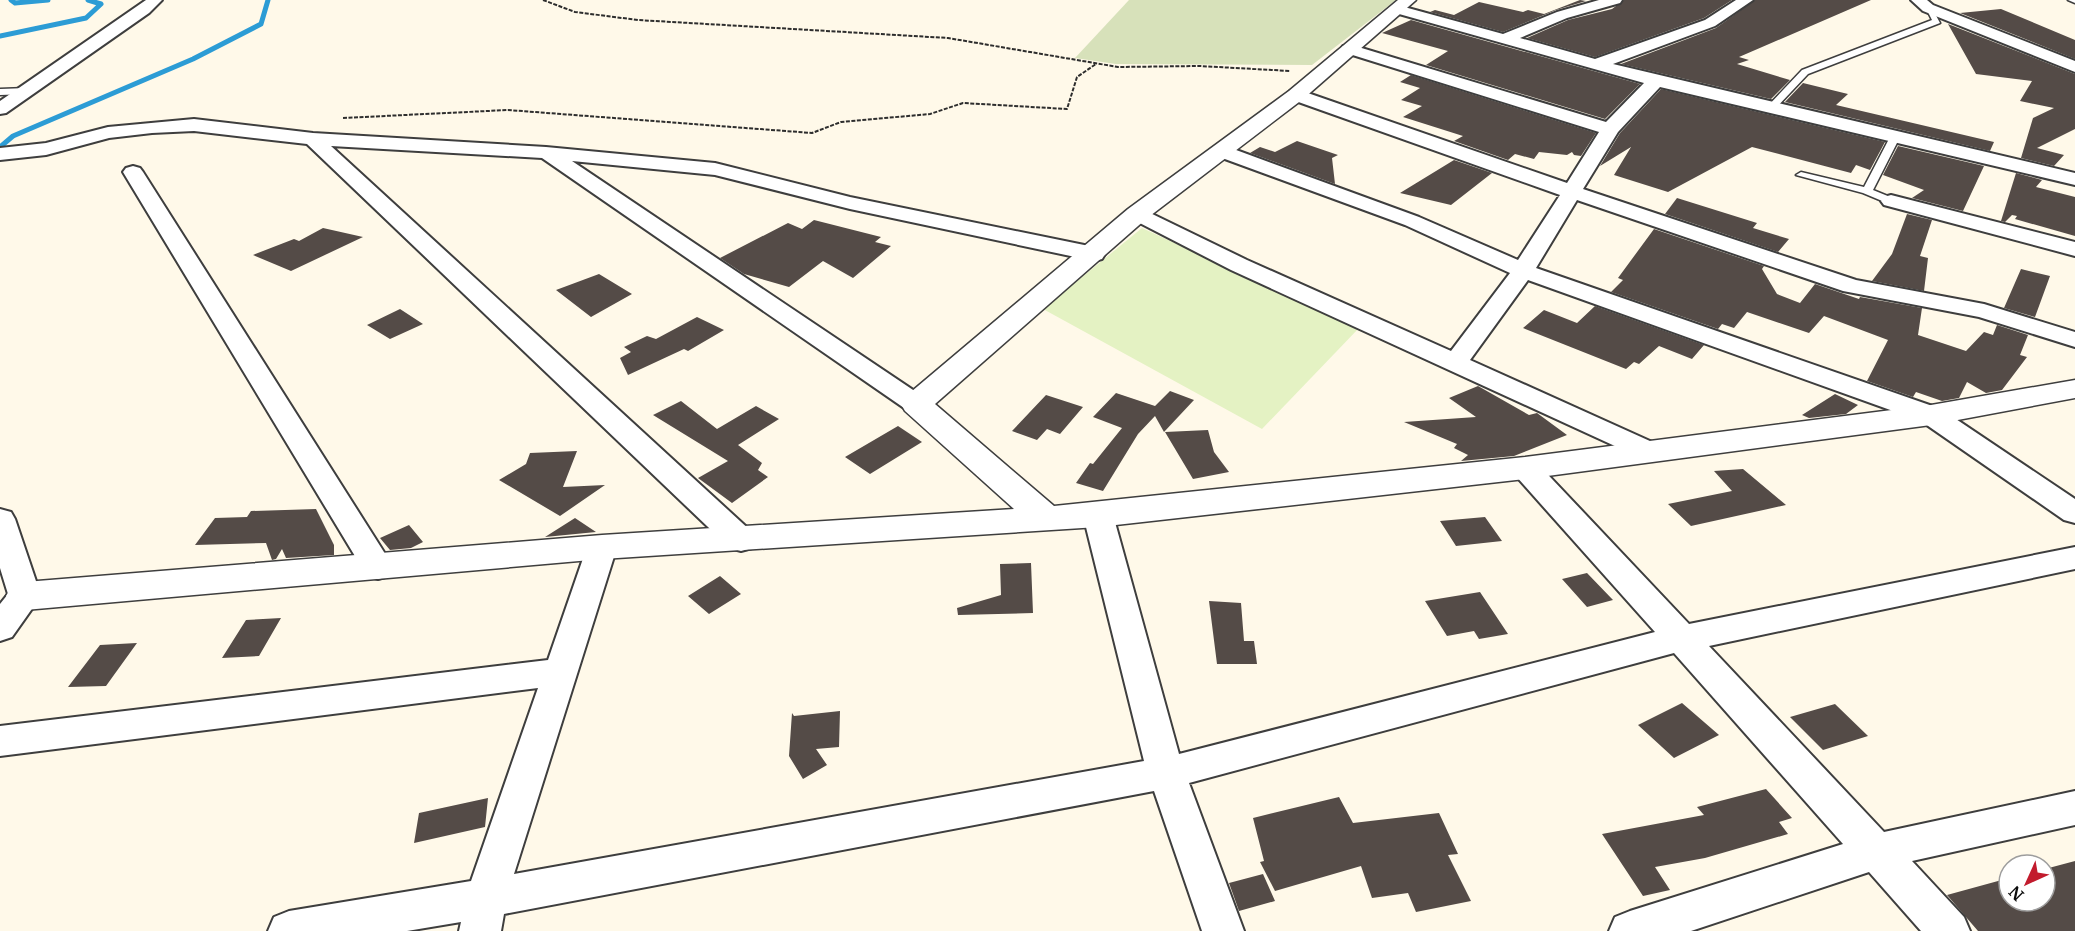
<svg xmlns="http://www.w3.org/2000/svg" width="2075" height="931" font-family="Merriweather,serif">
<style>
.cemetery{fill:#d7e1ba}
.pitch{fill:#e4f2c3}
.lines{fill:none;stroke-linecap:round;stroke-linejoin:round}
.stream{stroke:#2c9cd5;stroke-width:5}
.building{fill:#544b47}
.service-casing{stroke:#3e3e3e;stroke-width:3}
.minor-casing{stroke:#3e3e3e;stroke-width:4}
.tertiary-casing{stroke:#3e3e3e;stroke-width:3}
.path{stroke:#2d2d2d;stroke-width:2;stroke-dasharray:4 1.5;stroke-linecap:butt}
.service{fill:#fff;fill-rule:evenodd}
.minor{fill:#fff;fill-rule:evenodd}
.tertiary{fill:#fff;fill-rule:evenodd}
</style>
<rect width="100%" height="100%" fill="#fff9e9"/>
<path class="cemetery" d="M1129,0H1396L1312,65L1116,64L1075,58Z"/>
<path class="pitch" d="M1142,228L1359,328L1262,429L1043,309Z"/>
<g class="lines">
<path class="stream" d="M11,0L15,3L48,0
M0,36L86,18L101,4L88,0
M0,147L13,136L193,59L261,24L268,0"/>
</g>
<path class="building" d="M1580,0L1586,1L1556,10L1503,32L1430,12L1435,10L1454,15L1479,2L1523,12L1528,10L1544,14Z
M1624,0H1732L1704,18L1595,57L1527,38L1568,20L1612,9Z
M1755,0H1871L1739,57L1749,60L1737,64L1790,80L1771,99L1621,64L1716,28Z
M2001,9L2075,40V59L1960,13Z
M1411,20L1640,84L1605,119L1426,65L1448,51L1382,33Z
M1948,24L2075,74V129L2037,148L2064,155L2054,166L2021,158L2033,118L2054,108L2020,101L2032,81L1976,74Z
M1411,75L1596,133L1581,156L1574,155L1572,152L1567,155L1539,152L1534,159L1515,154L1508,160L1454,141L1463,136L1403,117L1422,106L1401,100L1420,88L1400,82Z
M1803,83L1848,94L1836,105L1994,142L1990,151L1785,102Z
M1661,89L1885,142L1870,170L1856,165L1851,173L1752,147L1668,192L1614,175L1631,147L1600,166L1620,133Z
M1297,141L1338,155L1332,158L1335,184L1250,153L1260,147L1275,152Z
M1898,146L1984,166L1963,211L1912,198L1924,190L1883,175Z
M1454,160L1492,173L1451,205L1400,193Z
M2016,173L2042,180L2036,187L2075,197V236L2015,219L2017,216L2012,215L2005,222L2001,221Z
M1677,198L1757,223L1753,228L1789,239L1778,252L1665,214Z
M1907,214L1932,220L1920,256L1928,258L1924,291L1872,281L1892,254Z
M814,220L881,237L875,242L891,246L853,278L823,261L789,287L744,274L720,258L788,223L802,229Z
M323,228L363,237L291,271L253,255L294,239L299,241Z
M1654,229L1764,266L1762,269L1777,294L1800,303L1815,284L1859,299L1860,297L1922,308L1918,335L1966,351L1984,332L1993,335L1997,325L2028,335L2020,355L2027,357L2002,390L1986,393L1967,382L1959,398L1942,401L1916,392L1913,397L1867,381L1888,340L1824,316L1809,333L1747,312L1734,328L1722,324L1718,329L1611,292L1623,280L1618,278Z
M2021,269L2050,276L2035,317L2004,308Z
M599,274L632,294L591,317L556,290Z
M1595,306L1704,345L1692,359L1659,346L1639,364L1634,362L1626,369L1523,328L1544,310L1577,323Z
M400,309L423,324L390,339L367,325Z
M697,317L724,330L688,351L684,349L628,375L620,358L631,352L624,347L647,336L656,339Z
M1478,386L1529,415L1537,413L1567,435L1514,456L1461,461L1468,455L1454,448L1457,444L1404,422L1476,417L1449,398Z
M1170,391L1194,400L1164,432L1155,416L1138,434L1103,491L1076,483L1090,463L1093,464L1122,428L1093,417L1116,393L1155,406Z
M1835,394L1858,405L1846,414L1809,418L1802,415Z
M1046,395L1083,407L1060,434L1047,429L1037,440L1012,431Z
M681,401L717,429L756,406L779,419L738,445L762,463L758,470L768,477L732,503L698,478L728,461L653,415Z
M898,426L922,442L870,474L845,457Z
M1208,430L1214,452L1229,472L1193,479L1165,432Z
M577,451L563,487L605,485L560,516L499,480L526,464L530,453Z
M1743,469L1786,505L1691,526L1668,504L1732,491L1714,471Z
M316,509L334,545V555L286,558L282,549L276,559L272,560L266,543L195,545L215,518L247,517L251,511Z
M1485,517L1502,541L1456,546L1440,521Z
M575,518L596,532L545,537Z
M409,525L423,542L411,548L390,550L380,538Z
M1031,563L1033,613L958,615L957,608L1001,595L1000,564Z
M1587,573L1613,600L1587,607L1562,579Z
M720,576L741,594L709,614L688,596Z
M1480,592L1508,634L1479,639L1474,631L1447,636L1425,601Z
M1209,601L1241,603L1244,641H1254L1257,664H1217Z
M281,618L259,656L222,658L246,620Z
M137,643L106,686L68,687L100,645Z
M1682,703L1719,735L1674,758L1638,725Z
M1835,704L1868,736L1823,750L1790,717Z
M840,711L839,747L816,749L827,765L803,779L789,756L792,713L794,716Z
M1766,789L1792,818L1779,822L1788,834L1705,858L1655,867L1670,890L1643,896L1602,834L1704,815L1697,807Z
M1339,797L1353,823L1439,813L1458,854L1448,855L1471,901L1416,912L1408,893L1372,898L1361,866L1275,891L1260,862L1264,861L1253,818Z
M488,798L485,827L414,843L419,813Z
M2075,861V931H1978L1947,895L2009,878V901H2045V869Z
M1263,874L1275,901L1239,911L1229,883Z"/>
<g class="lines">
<defs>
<path id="service" d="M2068,0H2075V3Z
M1925,6H1931L1940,23L1808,74L1774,110L1766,108L1802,70L1932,20Z
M0,89L27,88L32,91L27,94L0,95Z
M1895,134L1900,137L1873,190L1895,199V203H1887L1863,193L1796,175L1801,172L1864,187L1890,137Z"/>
<path id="minor" d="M146,0H162L149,13L6,113L0,114V101Z
M1599,0H1622L1620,3L1567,18L1520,38L1595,59L1705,20L1736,0H1753L1715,26L1613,64L2075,173V185L1660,87L1618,132L1583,189L1856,280L1984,304L2075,332V347L1979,317L1843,291L1577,200L1536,268L1941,409L2075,499V523L2064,520L1921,421L1528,280L1470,360L1661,446L1665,452L1661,458L1651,461L1641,458L1231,270L1130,218L1127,214L1130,210H1144L1247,260L1451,351L1510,273L1405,225L1214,155L1211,151L1221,145L1228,147L1419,217L1518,260L1560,195L1290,99L1287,95L1290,91H1302L1567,183L1599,132L1343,52L1341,49L1343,46H1355L1606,122L1644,83L1392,12L1390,9L1397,5L1503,34L1557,12Z
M1911,0H1927L1933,5L2075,61V72L1923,11Z
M194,119L313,133L546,147L715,163L850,197L1094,247L1102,249L1105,254L1102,259L1094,261L850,209L715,175L572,161L925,398L929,404L925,410L916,412L907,410L542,158L331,146L752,532L756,540L752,548L741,551L730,548L307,144L194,131L152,133L109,138L46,155L0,160V148L46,143L108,127Z
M133,166L140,168L143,172L389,560L394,568L389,576L378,579L367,576L123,172L126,168Z
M1891,195L2075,242V256L1884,205L1881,201L1884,197Z
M1525,459L1535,461L1689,624L2075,547V569L1709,646L1884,832L2075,791V825L1912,861L1964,917L1970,931H1921L1869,872L1691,931H1609L1615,917L1630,911L1843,844L1674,653L1189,783L1244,931H1202L1154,791L504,914L501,931H459L461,922L407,931H268L274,917L289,911L471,881L538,688L0,756V726L548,660L587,547L591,539L602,536L613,539L617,547L514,874L1144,761L1083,515L1087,508L1098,505L1109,508L1113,515L1179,754L1655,632L1515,475L1511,468L1515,461Z
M0,509L11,512L15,519L41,596L12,637L0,641V604L8,594L0,568Z"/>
<path id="tertiary" d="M1398,0H1416L1303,99L1146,219L935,404L1054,506L1525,457L1931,405L2075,380V398L1931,425L1525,479L1098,527L602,559L25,610L12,606L6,596L12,586L25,582L602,535L1014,509L905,411L901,404L905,397L1128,209L1289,91Z"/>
</defs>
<use href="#service" class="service-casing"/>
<use href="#minor" class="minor-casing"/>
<use href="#tertiary" class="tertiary-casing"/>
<path class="path" d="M543,0L575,12L638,20L948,38L1118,67L1200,66L1290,71
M343,118L508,110L812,133L841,122L930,114L963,103L1067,109L1077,77L1096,64"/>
<use href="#service" class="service"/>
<use href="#minor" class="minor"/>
<use href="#tertiary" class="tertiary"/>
</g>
<g transform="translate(2027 883) rotate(225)"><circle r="28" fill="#ffffff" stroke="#9d9d9d" stroke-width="1.5"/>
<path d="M0-4.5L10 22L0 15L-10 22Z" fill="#c21b2d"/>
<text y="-9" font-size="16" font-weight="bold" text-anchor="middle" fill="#0b0b0b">N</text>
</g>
</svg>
